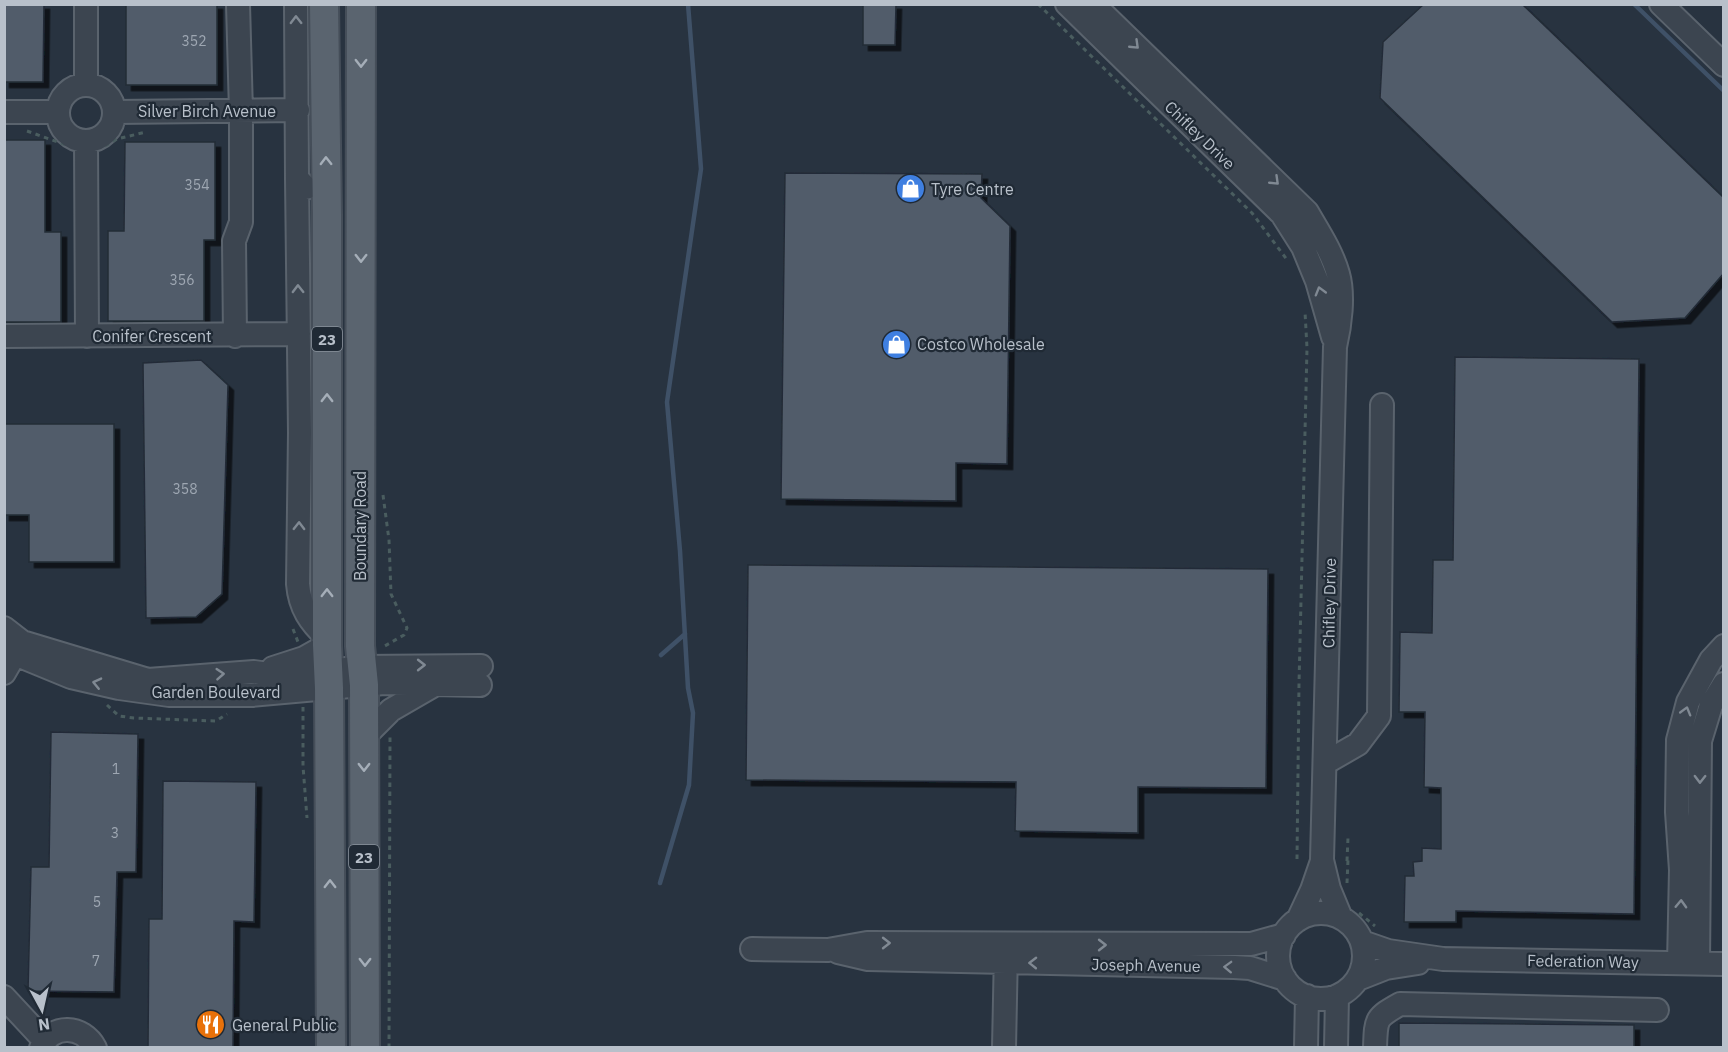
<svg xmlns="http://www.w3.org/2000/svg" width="1728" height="1052" font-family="'IBM Plex Sans',sans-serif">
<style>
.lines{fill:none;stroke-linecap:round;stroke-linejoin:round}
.stream{stroke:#3f5167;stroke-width:4.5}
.building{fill:#515c6a;stroke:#232c37;stroke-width:1.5;filter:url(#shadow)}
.minor-casing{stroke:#5a636d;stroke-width:26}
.major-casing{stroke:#454e59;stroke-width:32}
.path{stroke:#4a5d5f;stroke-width:3;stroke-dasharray:4.5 4.5;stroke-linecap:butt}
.minor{stroke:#3c4550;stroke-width:22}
.major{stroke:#5a646f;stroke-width:28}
.oneway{stroke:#808993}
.oneway2{stroke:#a5aeb8}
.labels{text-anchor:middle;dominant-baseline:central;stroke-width:4.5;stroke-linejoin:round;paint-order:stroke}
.number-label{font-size:14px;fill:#9ea7b2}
.shield{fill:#202a35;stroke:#8a939d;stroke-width:1.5}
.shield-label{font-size:15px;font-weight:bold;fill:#b8c0ca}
.street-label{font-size:16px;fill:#b8c0ca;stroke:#202a35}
.poi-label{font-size:16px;fill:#b8c0ca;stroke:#202a35;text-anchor:start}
</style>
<defs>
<filter id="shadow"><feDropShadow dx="5.5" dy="5.5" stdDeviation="0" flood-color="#0009"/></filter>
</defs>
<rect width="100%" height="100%" fill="#283340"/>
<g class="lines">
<path class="stream" d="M1634,4L1724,91
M661,655L685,634
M660,883L689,785L693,713L688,688L680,551L667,402L701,169L688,4"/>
</g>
<path class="building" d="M4,4H44L43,82H4Z
M126,4H217V85H126Z
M863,4H896L895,45H863Z
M1424,4H1522L1724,198V273L1685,318L1612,322L1380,98L1383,42Z
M4,140H45V232H61V322H4Z
M125,142H215V240H204V321H108V231H124Z
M785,173L982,174L981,198L1010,226L1007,464L956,463V501L781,499Z
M1455,357L1639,359L1634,914L1456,911V922H1404L1405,876H1414L1413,862L1422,861V848L1441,849V788L1424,787L1425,712H1399L1400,632L1432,633L1433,560H1453Z
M201,360L228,385L222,594L196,617L146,618L143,363Z
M4,424H114V562H29V515H4Z
M748,565L1268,569L1266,788L1138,787V833L1015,831L1016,782L746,780Z
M51,732L138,734L136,872H117L114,992L28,991L31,867H49Z
M163,781L256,782L254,922L234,921L233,1048H148L149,919H162Z
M1399,1023L1634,1025V1048H1399Z"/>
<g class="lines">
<defs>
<path id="minor" d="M86,4V84
M296,4L297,178L306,188
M1067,4L1282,214L1303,247L1317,281L1333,337
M1093,4L1307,212C1318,231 1332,252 1338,274C1344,295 1340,326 1335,347L1322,860L1329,889L1341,918
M1661,4L1724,65
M58 113a28 28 0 1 1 56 0a28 28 0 1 1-56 0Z
M4,112H58
M115,112L298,110
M86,141L87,336
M297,178L300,433L298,584C300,608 310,622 327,638
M4,336L299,334
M235,336L234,241L241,222V112L238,4
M4,628L22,642L148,680L254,672L275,675H299L362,667L481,666
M8,648L15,654L71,677L119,688L169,695H252L384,683L480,685
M273,668L304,658L327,645
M4,673L22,642
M364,737L391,710L436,684
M1325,763L1358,744L1379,716L1382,405
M1278 956a43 43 0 1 1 86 0a43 43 0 1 1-86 0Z
M1298,920L1312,890L1322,861
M1362,942L1388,951L1443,959L1724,964
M752,949L828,950L867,943L1251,944L1284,935
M838,952L868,959L1234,967L1250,968L1285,979
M1679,963L1681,870L1677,812L1678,740L1688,702L1711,660L1724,646
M1698,963L1700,741L1711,705L1724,684
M1358,979L1386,968L1418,963
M4,997L44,1040
M41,1048C52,1023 83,1025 95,1048
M1004,1048L1006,950
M1306,1048L1307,996
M1336,1048L1337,996
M1375,1048C1376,1019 1375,1018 1400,1004L1657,1010"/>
<path id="major" d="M324,4L327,215V645L329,688L331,1048
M361,4L360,646L364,685L365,1048"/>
</defs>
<use href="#minor" class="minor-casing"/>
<use href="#major" class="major-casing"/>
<path class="path" d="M1038,4L1252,213L1288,261
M27,131L69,146
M105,146L117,139L146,132
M383,495L389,540L391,594L407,628L404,635L383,647
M4,602V609
M293,629L298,642
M107,705L119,716L134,718L216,721L227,714
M303,707V766L307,818
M1297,859L1299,684L1307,348L1305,312
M1347,861L1348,838
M1347,883L1348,860
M1359,913L1375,926
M389,1048L390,737"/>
<use href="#minor" class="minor"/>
<use href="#major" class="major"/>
</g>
<defs><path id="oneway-chevron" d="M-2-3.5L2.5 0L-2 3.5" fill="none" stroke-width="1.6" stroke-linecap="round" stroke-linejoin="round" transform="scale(1.5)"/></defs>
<g class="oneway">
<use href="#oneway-chevron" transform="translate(296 20) rotate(-91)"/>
<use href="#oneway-chevron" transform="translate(1135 45) rotate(44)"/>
<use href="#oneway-chevron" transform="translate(1275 181) rotate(44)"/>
<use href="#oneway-chevron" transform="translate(298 289) rotate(-91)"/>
<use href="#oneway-chevron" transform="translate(1320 291) rotate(-106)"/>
<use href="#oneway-chevron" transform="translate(299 526) rotate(-89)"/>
<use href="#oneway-chevron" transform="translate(421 665)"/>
<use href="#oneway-chevron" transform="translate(220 674) rotate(-4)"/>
<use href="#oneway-chevron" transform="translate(97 683) rotate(-167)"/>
<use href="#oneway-chevron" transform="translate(1686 711) rotate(-74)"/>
<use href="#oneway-chevron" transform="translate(1700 779) rotate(91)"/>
<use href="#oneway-chevron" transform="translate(1681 904) rotate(-88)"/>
<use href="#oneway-chevron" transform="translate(886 943)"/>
<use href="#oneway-chevron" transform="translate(1102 945)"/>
<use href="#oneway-chevron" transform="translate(1033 963) rotate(-179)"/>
<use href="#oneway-chevron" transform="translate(1228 967) rotate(-178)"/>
</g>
<g class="oneway2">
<use href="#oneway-chevron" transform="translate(361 63) rotate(90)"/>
<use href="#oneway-chevron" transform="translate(326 161) rotate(-91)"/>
<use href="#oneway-chevron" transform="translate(361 258) rotate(90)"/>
<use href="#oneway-chevron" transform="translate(327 398) rotate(-90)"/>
<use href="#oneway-chevron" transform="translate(327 593) rotate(-90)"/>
<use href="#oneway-chevron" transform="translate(364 767) rotate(90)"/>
<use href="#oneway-chevron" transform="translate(330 884) rotate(-90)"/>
<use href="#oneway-chevron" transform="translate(365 962) rotate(90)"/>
</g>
<defs>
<symbol id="shop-disc" viewBox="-11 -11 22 22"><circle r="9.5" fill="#3f7fe0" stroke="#202a35"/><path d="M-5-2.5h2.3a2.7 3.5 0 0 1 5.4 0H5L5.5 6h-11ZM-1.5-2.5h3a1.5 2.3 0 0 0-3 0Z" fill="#fff"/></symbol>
<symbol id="restaurant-disc" viewBox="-11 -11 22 22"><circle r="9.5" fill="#e8710a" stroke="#202a35"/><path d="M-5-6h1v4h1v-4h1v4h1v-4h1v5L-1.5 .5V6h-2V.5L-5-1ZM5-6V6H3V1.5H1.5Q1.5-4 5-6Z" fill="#fff"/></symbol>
</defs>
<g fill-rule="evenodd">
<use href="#shop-disc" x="894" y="172" width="33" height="33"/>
<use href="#shop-disc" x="880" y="328" width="33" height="33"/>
<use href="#restaurant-disc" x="194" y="1008" width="33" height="33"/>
</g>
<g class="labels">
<g class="number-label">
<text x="194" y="41">352</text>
<text x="197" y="185">354</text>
<text x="182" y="280">356</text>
<text x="185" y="489">358</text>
<text x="116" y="769">1</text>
<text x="115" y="833">3</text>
<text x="97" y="902">5</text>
<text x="96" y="961">7</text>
</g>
<g class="shield">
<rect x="312" y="327" width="30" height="24" rx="4.5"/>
<rect x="349" y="845" width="30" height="24" rx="4.5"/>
</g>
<g class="shield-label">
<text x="327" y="339">23</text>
<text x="364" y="857">23</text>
</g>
<g class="street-label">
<text x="207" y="111">Silver Birch Avenue</text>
<text transform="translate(1200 135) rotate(44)">Chifley Drive</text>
<text x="152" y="336">Conifer Crescent</text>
<text transform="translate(360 526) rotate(-90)">Boundary Road</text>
<text transform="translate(1329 603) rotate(-89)">Chifley Drive</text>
<text x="216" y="692">Garden Boulevard</text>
<text transform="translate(1583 961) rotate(1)">Federation Way</text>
<text transform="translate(1146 965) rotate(1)">Joseph Avenue</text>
</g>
<g class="poi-label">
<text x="931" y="189">Tyre Centre</text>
<text x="917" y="344">Costco Wholesale</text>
<text x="232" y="1025">General Public</text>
</g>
</g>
<rect width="1728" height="1052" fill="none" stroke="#b8c0ca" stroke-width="12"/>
<g transform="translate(42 1010) rotate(172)" stroke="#202a35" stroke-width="4.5" paint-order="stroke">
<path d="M0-4.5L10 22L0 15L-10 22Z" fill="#b8c0ca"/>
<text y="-9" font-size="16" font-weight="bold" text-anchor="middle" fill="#b8c0ca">N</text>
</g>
</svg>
